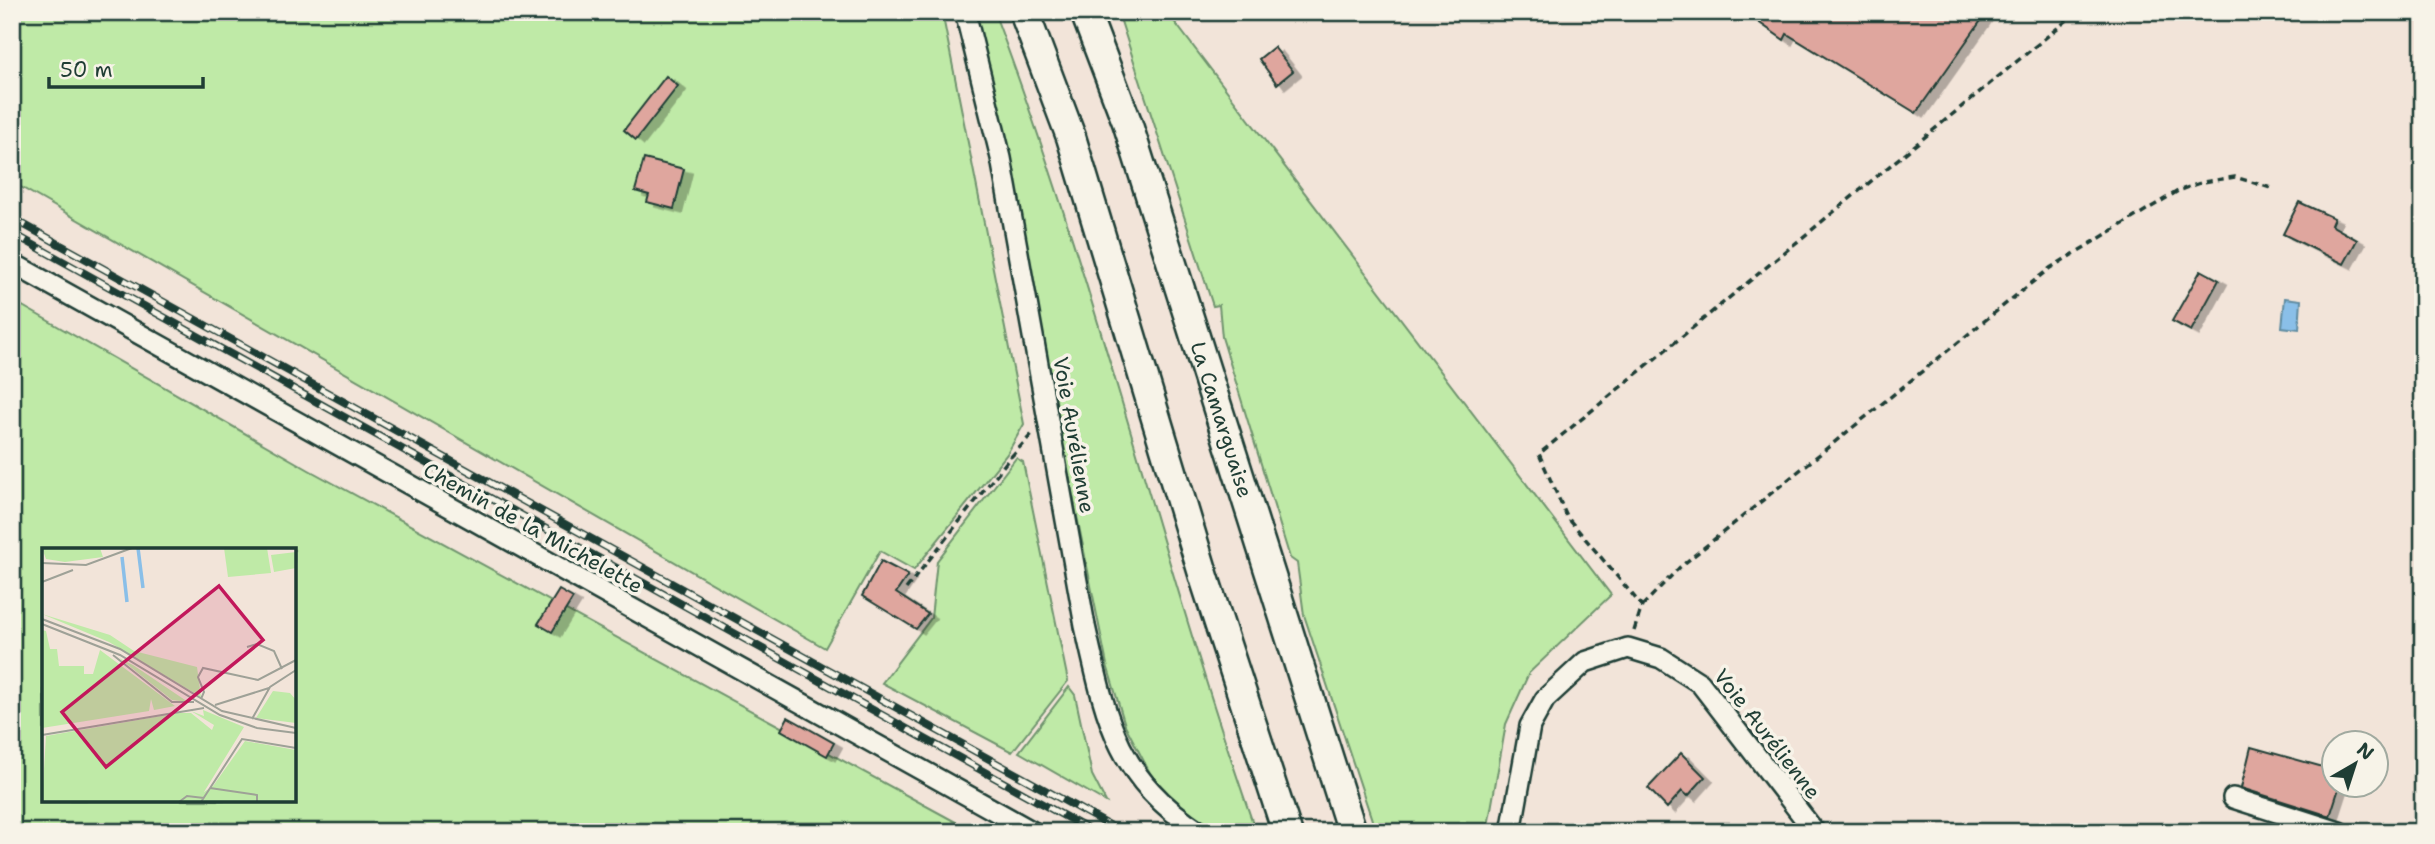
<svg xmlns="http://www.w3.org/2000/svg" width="2435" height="844" font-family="'Shantell Sans',sans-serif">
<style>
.green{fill:#bfeaa7;stroke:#6f946e;stroke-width:2;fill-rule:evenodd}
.water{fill:#8abfe8;stroke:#5f8ba0;stroke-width:2}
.building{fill:#dfa69e;stroke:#1f3d34;stroke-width:2;filter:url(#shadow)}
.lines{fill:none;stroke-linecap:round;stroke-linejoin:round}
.minor-casing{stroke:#1f3d34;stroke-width:24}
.highway-casing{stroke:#1f3d34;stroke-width:33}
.path{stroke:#1f3d34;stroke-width:3.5;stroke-dasharray:7 5;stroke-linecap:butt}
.minor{stroke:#f7f3e8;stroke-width:19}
.highway{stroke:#f7f3e8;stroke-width:28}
.rail-casing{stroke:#1f3d34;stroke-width:8}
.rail{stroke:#f7f3e8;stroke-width:5;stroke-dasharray:16;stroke-linecap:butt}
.labels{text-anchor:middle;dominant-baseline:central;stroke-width:7;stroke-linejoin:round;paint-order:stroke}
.street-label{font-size:21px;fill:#1f3d34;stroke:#f7f3e8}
.inset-river{fill:none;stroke:#8abfe8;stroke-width:3.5}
.inset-road{fill:none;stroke:#9ea197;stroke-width:2}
.view{fill:#c2185b;fill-opacity:0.15;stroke:#c2185b;stroke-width:3.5}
.inset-edge{fill:none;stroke:#1f3d34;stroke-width:3.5}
</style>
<defs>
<filter id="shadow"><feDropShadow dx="8" dy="4.5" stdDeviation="0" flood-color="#0004"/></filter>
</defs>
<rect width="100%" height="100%" fill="#f2e4d9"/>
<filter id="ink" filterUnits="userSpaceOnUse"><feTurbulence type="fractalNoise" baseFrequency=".0143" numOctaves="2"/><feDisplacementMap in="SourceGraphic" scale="14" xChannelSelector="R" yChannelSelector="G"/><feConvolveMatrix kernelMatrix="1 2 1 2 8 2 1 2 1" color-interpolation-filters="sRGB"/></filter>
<g filter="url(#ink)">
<path class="green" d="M12,12H942L1024,424L1007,454L914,570L880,551L825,648L12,182Z
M969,12H994C1096,281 1161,561 1256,832H1219L1182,808L1151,775L1125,725L1107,665L1034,304Z
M1118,12H1167L1611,595L1529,673L1506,724L1487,832H1376L1304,615L1297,563L1290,558L1222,337L1219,305L1213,306Z
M12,300L309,470L974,832H12ZM44,550H294V800H44Z
M1016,458L1023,462L1068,681L1012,752L882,683L931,618L937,561Z
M1069,687L1075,695L1092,775L1106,802L1019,752Z"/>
<path class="water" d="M2285,298L2301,300L2299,329L2282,327Z"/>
<path class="building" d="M1744,12H1987L1916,113L1787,34L1784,40Z
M1274,47L1293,71L1277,84L1259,59Z
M666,76L678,86L636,140L624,130Z
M644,159L684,169L674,209L647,202L649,195L635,191Z
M2299,202L2334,218L2331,225L2357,240L2344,264L2283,234Z
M2201,270L2219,280L2191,331L2172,321Z
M881,561L908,575L896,593L928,614L916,629L862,596Z
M559,590L573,598L552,632L538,624Z
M788,717L834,743L827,756L781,730Z
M2251,747L2334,770V785H2340L2330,816L2241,788Z
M1681,753L1705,777L1688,796L1682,791L1667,808L1648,788Z"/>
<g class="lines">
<defs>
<path id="minor" d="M965,12L1001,158L1085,626C1106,719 1116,777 1200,832
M12,263L1033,832
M2233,798L2339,832
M1511,832L1530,726L1545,699L1585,662L1628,648L1661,658L1700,683L1815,832"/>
<g id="highway">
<path d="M1024,12L1071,137L1204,577L1287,832"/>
<path id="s1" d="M1085,12L1127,122L1352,832"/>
</g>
</defs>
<use href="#minor" class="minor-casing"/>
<use href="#highway" class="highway-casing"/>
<path class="path" d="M906,589L1008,460L1032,434
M1642,606L1680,567L2050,268L2178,191L2203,182L2235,177L2274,189
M1634,631L1642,606L1567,517L1539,454L2077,12"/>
<use href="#minor" class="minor"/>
<use href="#highway" class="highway"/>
<defs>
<path id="rail" d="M12,218L1121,832
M12,233L1093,832"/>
</defs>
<use href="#rail" class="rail-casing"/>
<use href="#rail" class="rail"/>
</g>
</g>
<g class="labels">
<g class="street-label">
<text stroke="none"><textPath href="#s1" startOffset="430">La Camarguaise</textPath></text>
<text transform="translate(1074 435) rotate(80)">Voie Aurélienne</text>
<text transform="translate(533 528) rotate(29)">Chemin de la Michelette</text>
<text transform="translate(1767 734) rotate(52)">Voie Aurélienne</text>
</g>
</g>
<g transform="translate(42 548)">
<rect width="254" height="254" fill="#f2e4d9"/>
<path d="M0,0H58L61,9L23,14L4,11ZM182,0H225L229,25L186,29ZM254,4V20L232,24L229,7ZM0,66L68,87L92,103L155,119L159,149L67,94ZM0,82L4,83L8,101H15L17,118H42V126H51L58,102L133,158L112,162L109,151L107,163L0,180ZM77,110L91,117L146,154L130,152ZM231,143L248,145L254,152V175L214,170ZM161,162L202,179L162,244L171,238L203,193L254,202V254H0L4,188L136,165H149L170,182L172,177L149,163L162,168Z" fill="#bfeaa7"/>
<path class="inset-river" d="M96,0L101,40M80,9L85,54"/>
<path class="inset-road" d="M0,15L44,17L90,0M0,34L31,22M0,71L78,101L180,163L254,180M0,76L78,107L178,167L215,180L254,185M205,99L215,96L232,103L240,121M71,107L130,154H152M159,151L162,144L156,129L161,120L216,132L254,112M173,157L227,140M210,171L228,139L254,122M0,187L162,160M168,240L215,247V254M137,254L145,248L162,250M159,254L200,191L254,200"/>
<path class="view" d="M177,38L221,92L64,219L20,164Z"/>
<rect width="254" height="254" class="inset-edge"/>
</g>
<rect width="2435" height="844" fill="none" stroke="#f7f3e8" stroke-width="42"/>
<rect x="21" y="21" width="2393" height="802" fill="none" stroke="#1f3d34" stroke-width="2.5" filter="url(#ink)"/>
<g transform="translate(2355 764) rotate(39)"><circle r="33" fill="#f7f3e8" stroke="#a1aaa0" stroke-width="2"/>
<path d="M0-5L12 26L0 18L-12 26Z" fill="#1f3d34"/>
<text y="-10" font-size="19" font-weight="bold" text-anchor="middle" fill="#1f3d34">N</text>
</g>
<path d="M49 77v10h154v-10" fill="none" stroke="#1f3d34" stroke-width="3.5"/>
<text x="60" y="77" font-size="21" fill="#1f3d34" stroke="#f7f3e8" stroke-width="5" paint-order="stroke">50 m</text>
</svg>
